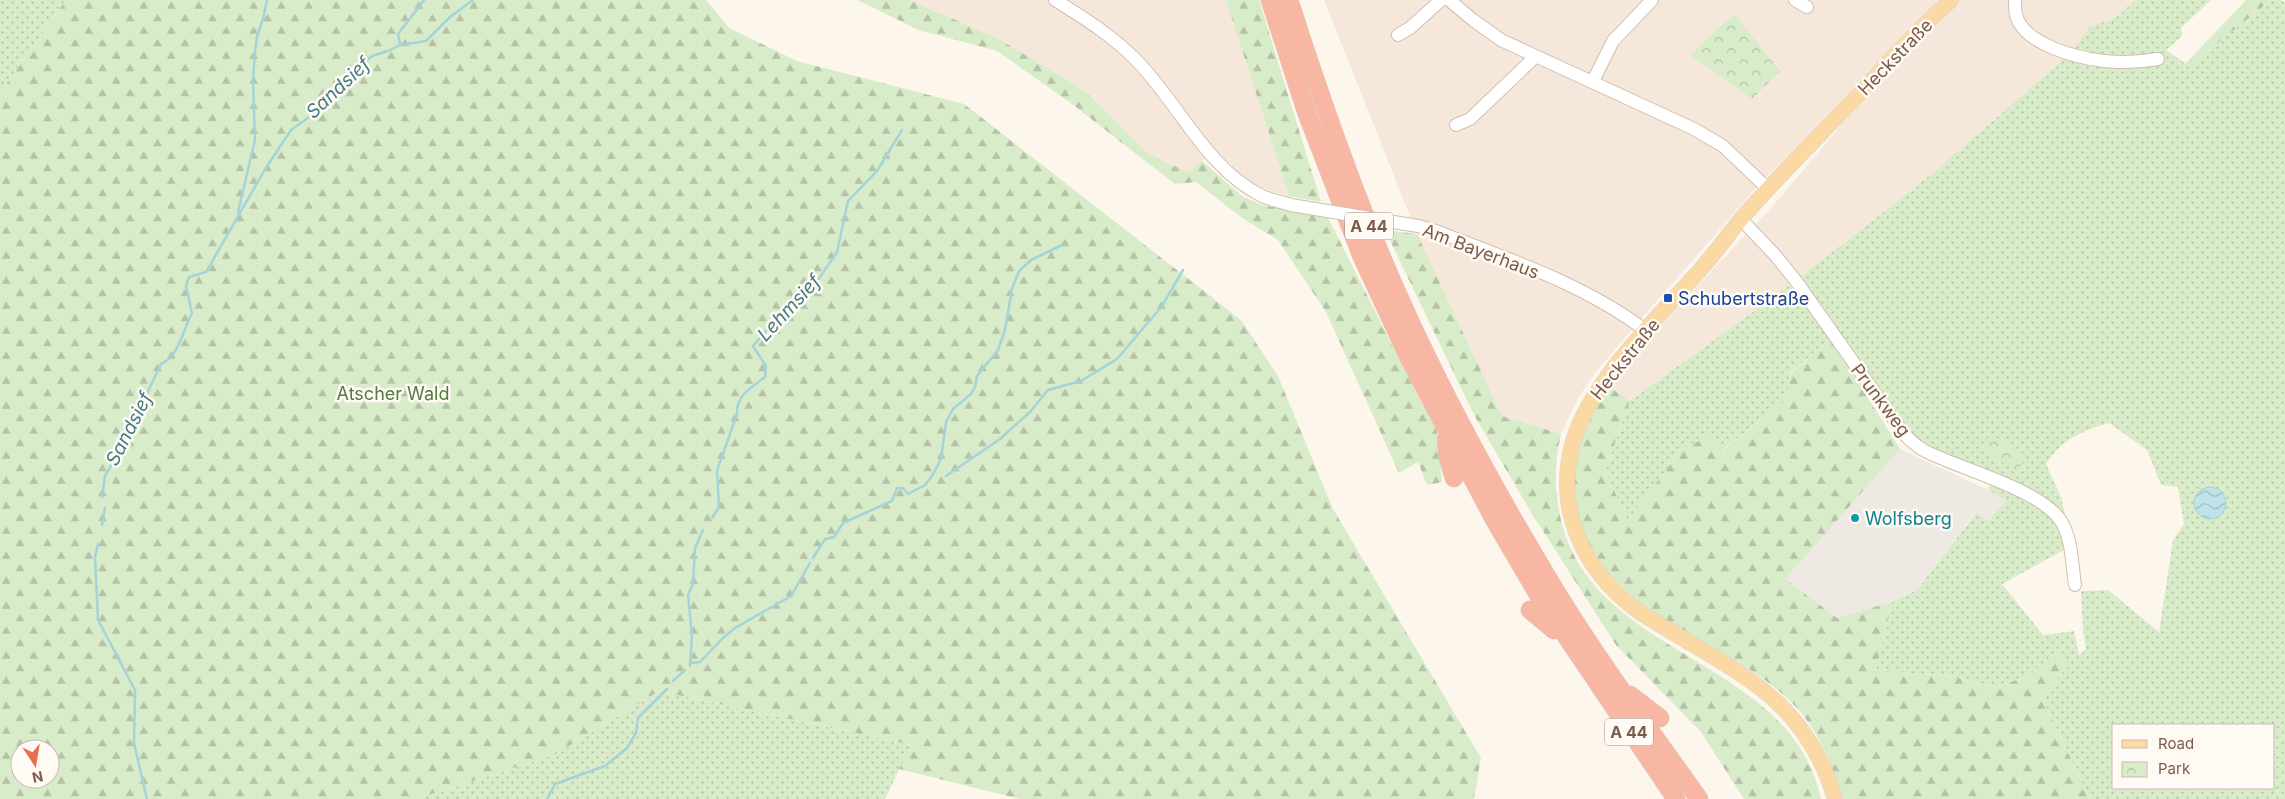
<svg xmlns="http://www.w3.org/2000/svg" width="2285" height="799" font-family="Inter,sans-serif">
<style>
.residential{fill:#f5e8da}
.industrial{fill:#efe9e4}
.grass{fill:url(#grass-dots);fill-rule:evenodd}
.forest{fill:url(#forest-firs);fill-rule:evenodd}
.park{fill:url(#park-crowns)}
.water{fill:url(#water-waves);stroke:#a5d3da}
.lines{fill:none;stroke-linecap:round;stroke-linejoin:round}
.stream{stroke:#a5d3da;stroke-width:2.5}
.minor-casing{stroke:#d1beb0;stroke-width:14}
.major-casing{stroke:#dad1cd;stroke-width:16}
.highway-casing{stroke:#dad1cd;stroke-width:19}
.minor{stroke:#fff;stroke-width:12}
.major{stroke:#fbd9a5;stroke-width:15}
.highway{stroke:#f7b7a3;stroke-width:18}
.minor-bridge-casing{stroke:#d1beb0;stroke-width:14;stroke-linecap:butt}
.minor-bridge{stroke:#fff;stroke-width:12}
.transit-dot{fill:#1a4fb4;stroke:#fffaf3;stroke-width:2}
.culture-dot{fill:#0f9aa8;stroke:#fffaf3;stroke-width:2}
.labels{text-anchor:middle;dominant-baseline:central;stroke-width:5;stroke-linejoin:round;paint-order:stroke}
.shield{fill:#fffaf3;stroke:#a28b7f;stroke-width:1}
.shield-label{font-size:16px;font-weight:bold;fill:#7a5c4d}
.street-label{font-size:18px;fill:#7a5c4d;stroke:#fffaf3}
.transit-label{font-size:18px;fill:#164399;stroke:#fffaf3;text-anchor:start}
.park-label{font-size:18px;fill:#537a41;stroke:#fffaf3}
.culture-label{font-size:18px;fill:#0d838f;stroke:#fffaf3;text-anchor:start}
.water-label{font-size:19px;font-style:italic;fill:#437c86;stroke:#fffaf3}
</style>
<defs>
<pattern id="grass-dots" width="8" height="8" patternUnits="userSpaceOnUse" patternTransform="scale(1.25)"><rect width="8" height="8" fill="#d8ecc9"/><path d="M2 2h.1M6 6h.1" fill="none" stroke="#b4c2a5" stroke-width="1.8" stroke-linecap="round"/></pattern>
<pattern id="forest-firs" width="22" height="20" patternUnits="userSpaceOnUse" patternTransform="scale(1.25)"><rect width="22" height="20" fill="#d8ecc9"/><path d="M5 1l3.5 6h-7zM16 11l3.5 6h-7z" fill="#b4c2a5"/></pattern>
<pattern id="park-crowns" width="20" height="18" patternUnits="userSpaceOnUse" patternTransform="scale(1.25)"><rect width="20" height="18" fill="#d8ecc9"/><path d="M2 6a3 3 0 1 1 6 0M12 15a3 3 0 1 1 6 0" fill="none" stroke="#b4c2a5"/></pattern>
<pattern id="water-waves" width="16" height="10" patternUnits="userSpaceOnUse" patternTransform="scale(1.25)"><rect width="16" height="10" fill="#bfe3e8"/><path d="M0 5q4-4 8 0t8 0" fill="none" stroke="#a0bbbe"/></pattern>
</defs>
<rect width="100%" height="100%" fill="#fdf6ec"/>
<path class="residential" d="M909,0H1226L1289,196L1267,190L1248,181L1216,150L1190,172L1164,162L1143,149L1090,96L1073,83L995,37Z
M1324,0H1938L1757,187L1640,320L1595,373L1578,398L1561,434L1502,416L1417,234Z
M1959,0H2136L2115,18L2089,27L2072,52L1933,173L1790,285L1630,401L1608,386L1650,337L1779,199L1842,124Z"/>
<path class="industrial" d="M1900,449L1988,490L2006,501L1989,521L1975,513L1917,590L1892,602L1837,618L1784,579Z"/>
<path class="grass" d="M0,0H66L0,93Z
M2136,0H2211L2181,28L2182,36L2166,50L2189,66L2271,0H2281L2285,3V799H2090L2041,696L2068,666L2059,650L2028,676L1997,687L1949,676L1876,670L1892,602L1917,590L1976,513L1989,521L2006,501L1988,490L1993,474L1924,446L1911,435L1798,279L1933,173L2072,52L2089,27L2115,18ZM2109,423L2147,450L2161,485L2178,487L2184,524L2173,540L2159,632L2108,590L2081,591L2083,630L2086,649L2079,655L2074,631L2043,635L2002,584L2064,550L2060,530L2053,518L2065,513L2061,497L2046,464C2062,439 2082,431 2109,423ZM2114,725H2274V788H2114Z
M1790,285L1831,339L1790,373L1786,400L1722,450L1680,451L1627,522L1605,470L1630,401Z
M659,691L911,745L885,799H416L554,755Z"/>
<path class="forest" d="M66,0H706L729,28L797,61L964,104L1241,320L1278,376L1333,509L1481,758L1474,799H1020L899,769L911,745L659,691L554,755L416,799H0V93ZM20,749H50V779H20Z
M857,0H909L995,37L1073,83L1090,96L1143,149L1164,162L1190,172L1202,161L1242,196L1262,205L1328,218L1419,398L1437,429L1442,482L1427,485L1418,462L1399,473L1326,312L1278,240L1242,218L1196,182L1175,184L1072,104L997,51L919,30Z
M1226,0H1259L1321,202L1289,196Z
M2246,0H2271L2189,66L2185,64Z
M1385,230L1417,234L1502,416L1561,434C1554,464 1554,490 1561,520C1593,659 1791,657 1821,799H1744L1701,732L1616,645L1529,509L1474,415Z
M1831,339L1900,449L1785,579L1837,618L1892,602L1876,670L1949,676L1997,687L2028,676L2059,650L2068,666L2041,696L2090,799H1842C1832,763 1817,726 1789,700C1721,635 1604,616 1577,514C1565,466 1582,426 1608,386L1630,401L1605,470L1628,521L1680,451L1708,436L1723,450L1786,400L1790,374Z"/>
<path class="park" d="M1735,15L1780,71L1752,99L1690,55L1727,20Z
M1991,435L2028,456L2017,470L1978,449Z"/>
<path class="water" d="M2194 503a16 16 0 1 1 32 0a16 16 0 1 1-32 0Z"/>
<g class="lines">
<path class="stream" d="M400,44L398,34L424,0
M238,212L255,140L253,81L255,52L257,37L263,19L267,0
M946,476L1000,439L1030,412L1048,390L1081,381L1117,359L1162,306L1183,270
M102,497L105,476L115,459L125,428L132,415L142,404L161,364C179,356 183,330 192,313L186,286L189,277L206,272L264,171L291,130L319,110L355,71L372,56L388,51L400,45L426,41L450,17L473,0
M712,518L719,507L717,471L737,414C736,395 752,387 765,377L766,366L753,346L773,323L811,290L837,252L848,201L877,171L902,130
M102,525L105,508
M98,544L95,557L98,620L135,690L134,743L147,799
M813,558L825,539L834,537L843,523L892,501L897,488H903L908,494L925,485L932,476L941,459L946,422L953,409L971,394L975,387L977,376L998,350L1005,330L1012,289L1019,271L1031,260L1062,245
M691,663L700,662L723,638L735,628L791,596L810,563
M690,666L692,636L688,595L693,584L695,548L703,530
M673,681L685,670
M547,799L555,784L605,766L627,748L636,733L638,718L667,689"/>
<defs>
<path id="minor" d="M1055,0C1084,18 1113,36 1137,61C1179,104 1207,169 1262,196C1271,200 1282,202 1291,205
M1449,0L1473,20L1501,40L1694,129L1723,146L1768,189
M1795,0L1807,7
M2015,0C2015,5 2015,11 2016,15C2024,45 2078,58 2104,61C2122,63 2141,62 2158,59
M1398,35L1410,28L1441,0
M1593,81L1613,41L1652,0
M1456,125L1470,119L1535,57
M1741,219L1775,255L1796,281L1904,434C1910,440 1917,447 1925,451C1960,469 2040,489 2061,521C2072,538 2072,565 2075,585
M1418,226L1436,231C1507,259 1585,284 1646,331"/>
<path id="major" d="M1835,799C1810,714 1759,683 1687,641C1668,629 1646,618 1629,604C1584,567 1558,513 1570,454C1582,388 1657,319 1701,269C1715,253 1727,236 1741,219C1778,176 1819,136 1858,95C1888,63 1917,30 1951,0"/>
<path id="highway" d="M1270,0L1307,114L1362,257L1408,356L1495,521L1539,596L1676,799
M1289,0C1316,84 1344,166 1378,248C1426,365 1489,481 1555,590C1599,662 1650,730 1699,799
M1446,439L1448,458L1454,478
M1530,610L1554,630
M1630,695L1660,718"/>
</defs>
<use href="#minor" class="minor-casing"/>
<use href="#major" class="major-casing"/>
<use href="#highway" class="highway-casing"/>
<use href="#minor" class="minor"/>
<use href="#major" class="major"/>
<use href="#highway" class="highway"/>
<defs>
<path id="minor-bridge" d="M1291,205L1418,226"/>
</defs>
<use href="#minor-bridge" class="minor-bridge-casing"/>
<use href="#minor-bridge" class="minor-bridge"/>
</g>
<rect class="transit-dot" x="1663" y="293" width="10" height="10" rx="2.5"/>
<circle class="culture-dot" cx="1855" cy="518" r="5"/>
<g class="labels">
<g class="shield">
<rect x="1345" y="212.5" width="48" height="27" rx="4"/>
<rect x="1605" y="718.5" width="48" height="27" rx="4"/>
</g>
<g class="shield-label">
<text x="1369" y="226">A 44</text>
<text x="1629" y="732">A 44</text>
</g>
<g class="street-label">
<text transform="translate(1895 57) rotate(-46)">Heckstraße</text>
<text transform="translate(1481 251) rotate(21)">Am Bayerhaus</text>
<text transform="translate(1625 359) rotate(-51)">Heckstraße</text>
<text transform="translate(1881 400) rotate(53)">Prunkweg</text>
</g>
<g class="transit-label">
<text x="1678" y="298">Schubertstraße</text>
</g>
<g class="park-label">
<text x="393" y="393">Atscher Wald</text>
</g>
<g class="culture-label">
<text x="1865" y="518">Wolfsberg</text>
</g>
<g class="water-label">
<text transform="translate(338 88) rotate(-43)">Sandsief</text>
<text transform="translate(789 308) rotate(-47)">Lehmsief</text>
<text transform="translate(129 429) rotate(-63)">Sandsief</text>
</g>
</g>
<rect x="2112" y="724" width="162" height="65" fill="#fffaf3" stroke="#cabbb1"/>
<rect x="2122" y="740" width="25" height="8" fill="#fbd9a5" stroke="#cabbb1"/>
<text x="2158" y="749" font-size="15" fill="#7a5c4d">Road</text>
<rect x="2122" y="762" width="25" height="15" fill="url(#park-crowns)" stroke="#cabbb1"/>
<text x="2158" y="774" font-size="15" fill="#7a5c4d">Park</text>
<g transform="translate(35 764) rotate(168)"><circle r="24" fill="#fffaf3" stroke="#cabbb1"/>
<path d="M0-4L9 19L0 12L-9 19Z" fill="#e76f51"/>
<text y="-8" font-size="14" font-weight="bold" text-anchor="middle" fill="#7a5c4d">N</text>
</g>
</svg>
